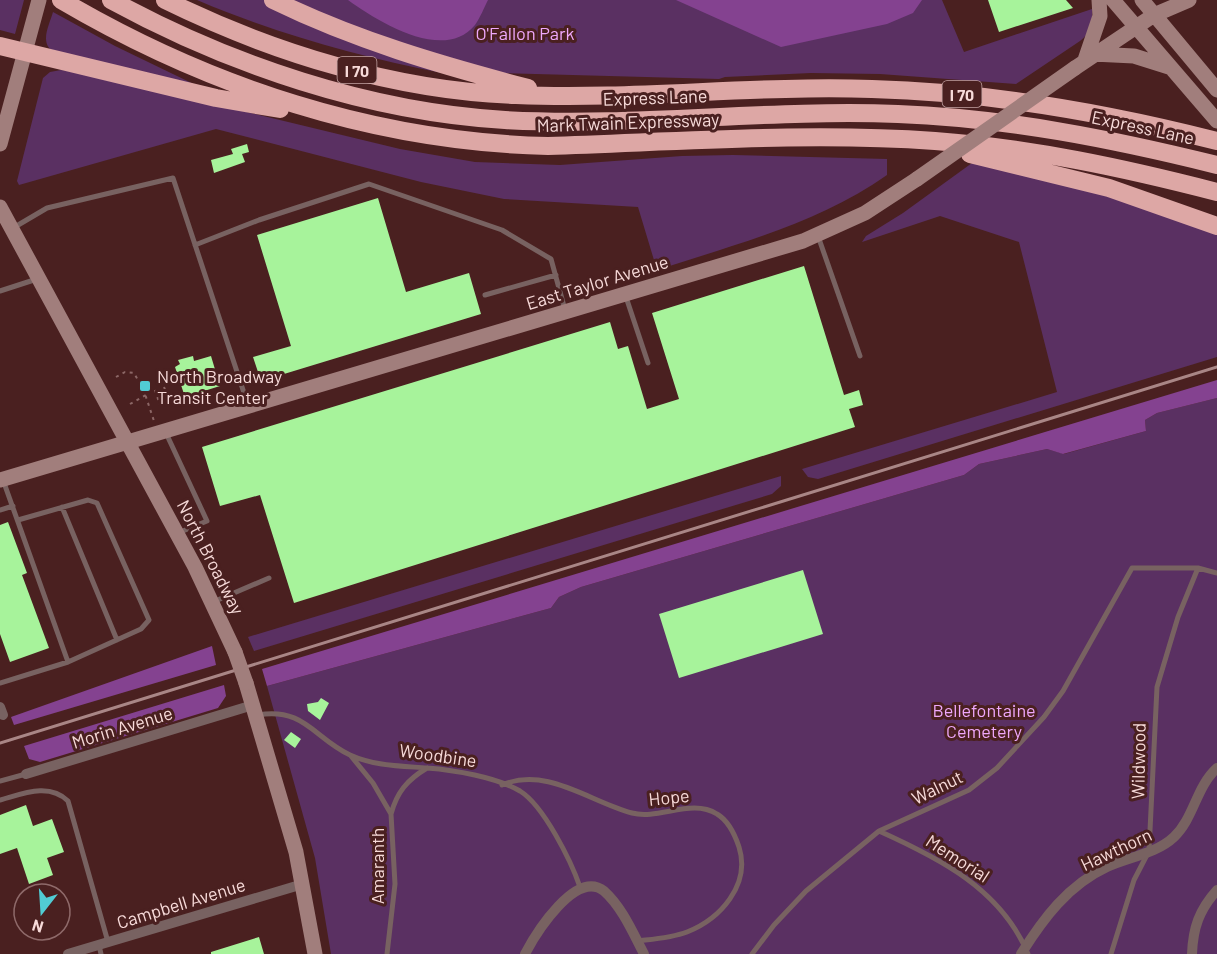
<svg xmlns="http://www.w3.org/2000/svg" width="1217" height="954" font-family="Barlow,sans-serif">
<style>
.green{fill:#5a3062}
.forest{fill:#844290}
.building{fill:#a7f39b}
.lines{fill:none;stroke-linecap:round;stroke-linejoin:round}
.path{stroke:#8c6766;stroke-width:2;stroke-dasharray:3 4.5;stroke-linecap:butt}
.lane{stroke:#786261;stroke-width:5}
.street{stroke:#786261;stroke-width:10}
.secondary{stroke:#a17e7c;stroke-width:15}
.highway{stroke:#dda7a5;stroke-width:18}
.rail{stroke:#a98686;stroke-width:3}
.secondary-bridge{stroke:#a17e7c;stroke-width:15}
.poi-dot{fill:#51ccd4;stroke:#4a2020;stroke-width:2}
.labels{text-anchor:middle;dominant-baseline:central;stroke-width:6;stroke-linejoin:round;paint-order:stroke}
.shield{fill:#4a2020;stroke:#c3a2a2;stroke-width:1.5}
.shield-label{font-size:16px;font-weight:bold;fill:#f7dad9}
.park-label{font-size:18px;fill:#efa8fc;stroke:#4a2020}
.street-label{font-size:18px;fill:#f7dad9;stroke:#4a2020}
.poi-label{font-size:18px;fill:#f7dad9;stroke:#4a2020;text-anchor:start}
</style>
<rect width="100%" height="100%" fill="#4a2020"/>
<path class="green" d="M0,0H24L15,34L0,30Z
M197,0H264L299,18L442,73C357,56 277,34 197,0Z
M284,0H942L964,52L1092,9C1093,22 1091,33 1080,41L1016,84L880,74L811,73L725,77L719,79L502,73L401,48Z
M53,12L115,46L206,90L54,52C39,43 49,26 53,12Z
M61,70L80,72L400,149L475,162L560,165L682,156L733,155L887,159V175C819,223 737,244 657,270L638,207L504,199L421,182L216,129L19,185L17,181L43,78L50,72Z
M972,163L1078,184L1217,232V357L818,479L808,477L802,469L1057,392L1019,242L940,216L862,242L866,236L903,213Z
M1217,398V954H331L315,858L267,686L551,608L559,597L581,587L964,475L979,464L1047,449L1064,454L1146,431L1145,420L1157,413Z
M781,476V486L772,494L254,651L248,637Z"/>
<path class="forest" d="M348,0H488C484,8 480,18 475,25C444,63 377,21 348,0Z
M676,0H922L913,13L887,24L781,47Z
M1217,380V398L1157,413L1145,420L1146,431L1063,454L1047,449L979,464L964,475L581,587L559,597L551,608L267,686L262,669Z
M212,646L216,665L14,725L11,717Z
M224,685L226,696L218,708L40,762L29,759L24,746Z"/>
<path class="building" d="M988,0H1066L1073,8L999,32Z
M247,144L249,152L242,154L245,162L214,173L211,160L233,154L231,149Z
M378,198L406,292L469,273L481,314L261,381L253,357L291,346L257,235Z
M804,266L844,395L859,390L863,405L849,409L855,427L294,603L260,495L220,506L202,447L610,322L618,349L628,346L647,409L679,399L652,313Z
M193,356L194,361L211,356L220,386L185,397L175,367L180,364L178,360Z
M8,522L27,573L22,575L49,648L10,662L0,634V525Z
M803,570L823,634L679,678L659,614Z
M321,698L329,703L320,720L308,711L307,704L318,702Z
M291,732L301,739L295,748L284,740Z
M26,805L33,826L52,819L64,852L47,858L53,875L29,884L17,848L0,854V815Z
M259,937L264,954H211V952Z"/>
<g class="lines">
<path class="path" d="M116,377L125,372L134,373L144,391L154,421
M164,387L170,402
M155,390L160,405
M130,404L146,395"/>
<path class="lane" d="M13,228L47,208L173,178L248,405
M818,236L860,356
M195,245L259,220L369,184L502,230L551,259L565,310
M0,291L37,279
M485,295L556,275
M626,297L648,363
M166,433L207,521L178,533
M3,480L68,662
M62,507L117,640
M0,510L13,506
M213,602L269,578
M0,683L68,662L141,629L149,620L97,503L88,500L18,520
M258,715C304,707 314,738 350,755C374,766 402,766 427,768C454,770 496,777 520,791C544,806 571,861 580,887
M351,756L373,783L391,814L395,884L387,954
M0,781L26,774
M502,785C547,766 590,802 632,813C659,820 692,798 717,814C729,821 735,835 739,847C751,885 720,919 687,932C671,938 654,939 637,941
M0,800C22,794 49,782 68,801L108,942
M391,814C397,792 407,780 427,768
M879,831C939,858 1001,889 1028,954
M99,945L101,954
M752,954L774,925L806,891L879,831L969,790L997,768L1044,717L1063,691L1132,568H1198L1217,573
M1111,954L1134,880L1149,851L1157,687L1178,617L1198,568"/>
<path class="street" d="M0,707L3,715
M26,774L253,705
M68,954L303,884
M525,954C536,933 576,869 604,891C622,907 633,933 644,954
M1021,954C1043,919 1068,885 1107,867C1128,857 1156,854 1174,837C1194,818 1196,787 1217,768
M1192,954C1193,928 1199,910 1217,890"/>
<path class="secondary" d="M1113,0L1217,121
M1142,0L1217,90
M1093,54L1134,56L1169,67
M1085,60L1100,16L1099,0
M1075,68L1154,15L1189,0
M0,144L39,0
M0,207L195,567L235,652
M0,480L803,241L865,213L917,179
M246,683L296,852L315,954"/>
<path class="highway" d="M61,0C209,87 375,142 548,146C676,142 806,132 935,141C1031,148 1124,168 1217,192
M111,0C230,65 369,112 505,120C636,127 767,109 898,114C1006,118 1112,139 1217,165
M165,0C273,53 396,91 516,95C635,100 753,85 872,89C989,92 1103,112 1217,141
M273,0C355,40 440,65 528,88
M0,46L216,98L280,109
M970,154L1109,188L1217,226"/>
<path class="rail" d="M0,743L1217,367"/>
<path class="secondary-bridge" d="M917,179L1075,68
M235,652L246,683"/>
</g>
<rect class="poi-dot" x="139" y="380" width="12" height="12" rx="3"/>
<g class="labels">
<g class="shield">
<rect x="337.5" y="57" width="39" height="26" rx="4.5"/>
<rect x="942.5" y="81" width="39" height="26" rx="4.5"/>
</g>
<g class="shield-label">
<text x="357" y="70">I 70</text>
<text x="962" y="94">I 70</text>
</g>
<g class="park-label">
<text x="525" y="33">O'Fallon Park</text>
<text x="984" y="710">Bellefontaine<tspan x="984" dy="21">Cemetery</tspan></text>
</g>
<g class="street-label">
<text transform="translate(655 97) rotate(-2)">Express Lane</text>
<text transform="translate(628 122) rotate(-2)">Mark Twain Expressway</text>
<text transform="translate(1143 127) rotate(12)">Express Lane</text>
<text transform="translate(597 282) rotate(-17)">East Taylor Avenue</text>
<text transform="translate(211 557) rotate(63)">North Broadway</text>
<text transform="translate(122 727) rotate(-17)">Morin Avenue</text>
<text transform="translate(438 755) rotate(8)">Woodbine</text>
<text transform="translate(1138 761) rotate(-89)">Wildwood</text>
<text transform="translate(937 787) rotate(-26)">Walnut</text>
<text transform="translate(669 797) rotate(-6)">Hope</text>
<text transform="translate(1116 849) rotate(-25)">Hawthorn</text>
<text transform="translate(958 858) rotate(33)">Memorial</text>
<text transform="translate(377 866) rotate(-90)">Amaranth</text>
<text transform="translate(181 903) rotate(-17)">Campbell Avenue</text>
</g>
<g class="poi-label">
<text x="157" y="376">North Broadway<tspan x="157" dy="21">Transit Center</tspan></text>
</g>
</g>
<g transform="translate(42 912) rotate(197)"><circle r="28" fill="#4a2020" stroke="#8f6a6a" stroke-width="1.5"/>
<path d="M0-4.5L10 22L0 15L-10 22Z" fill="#51ccd4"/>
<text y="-9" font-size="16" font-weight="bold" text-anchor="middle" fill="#f7dad9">N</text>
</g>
</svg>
